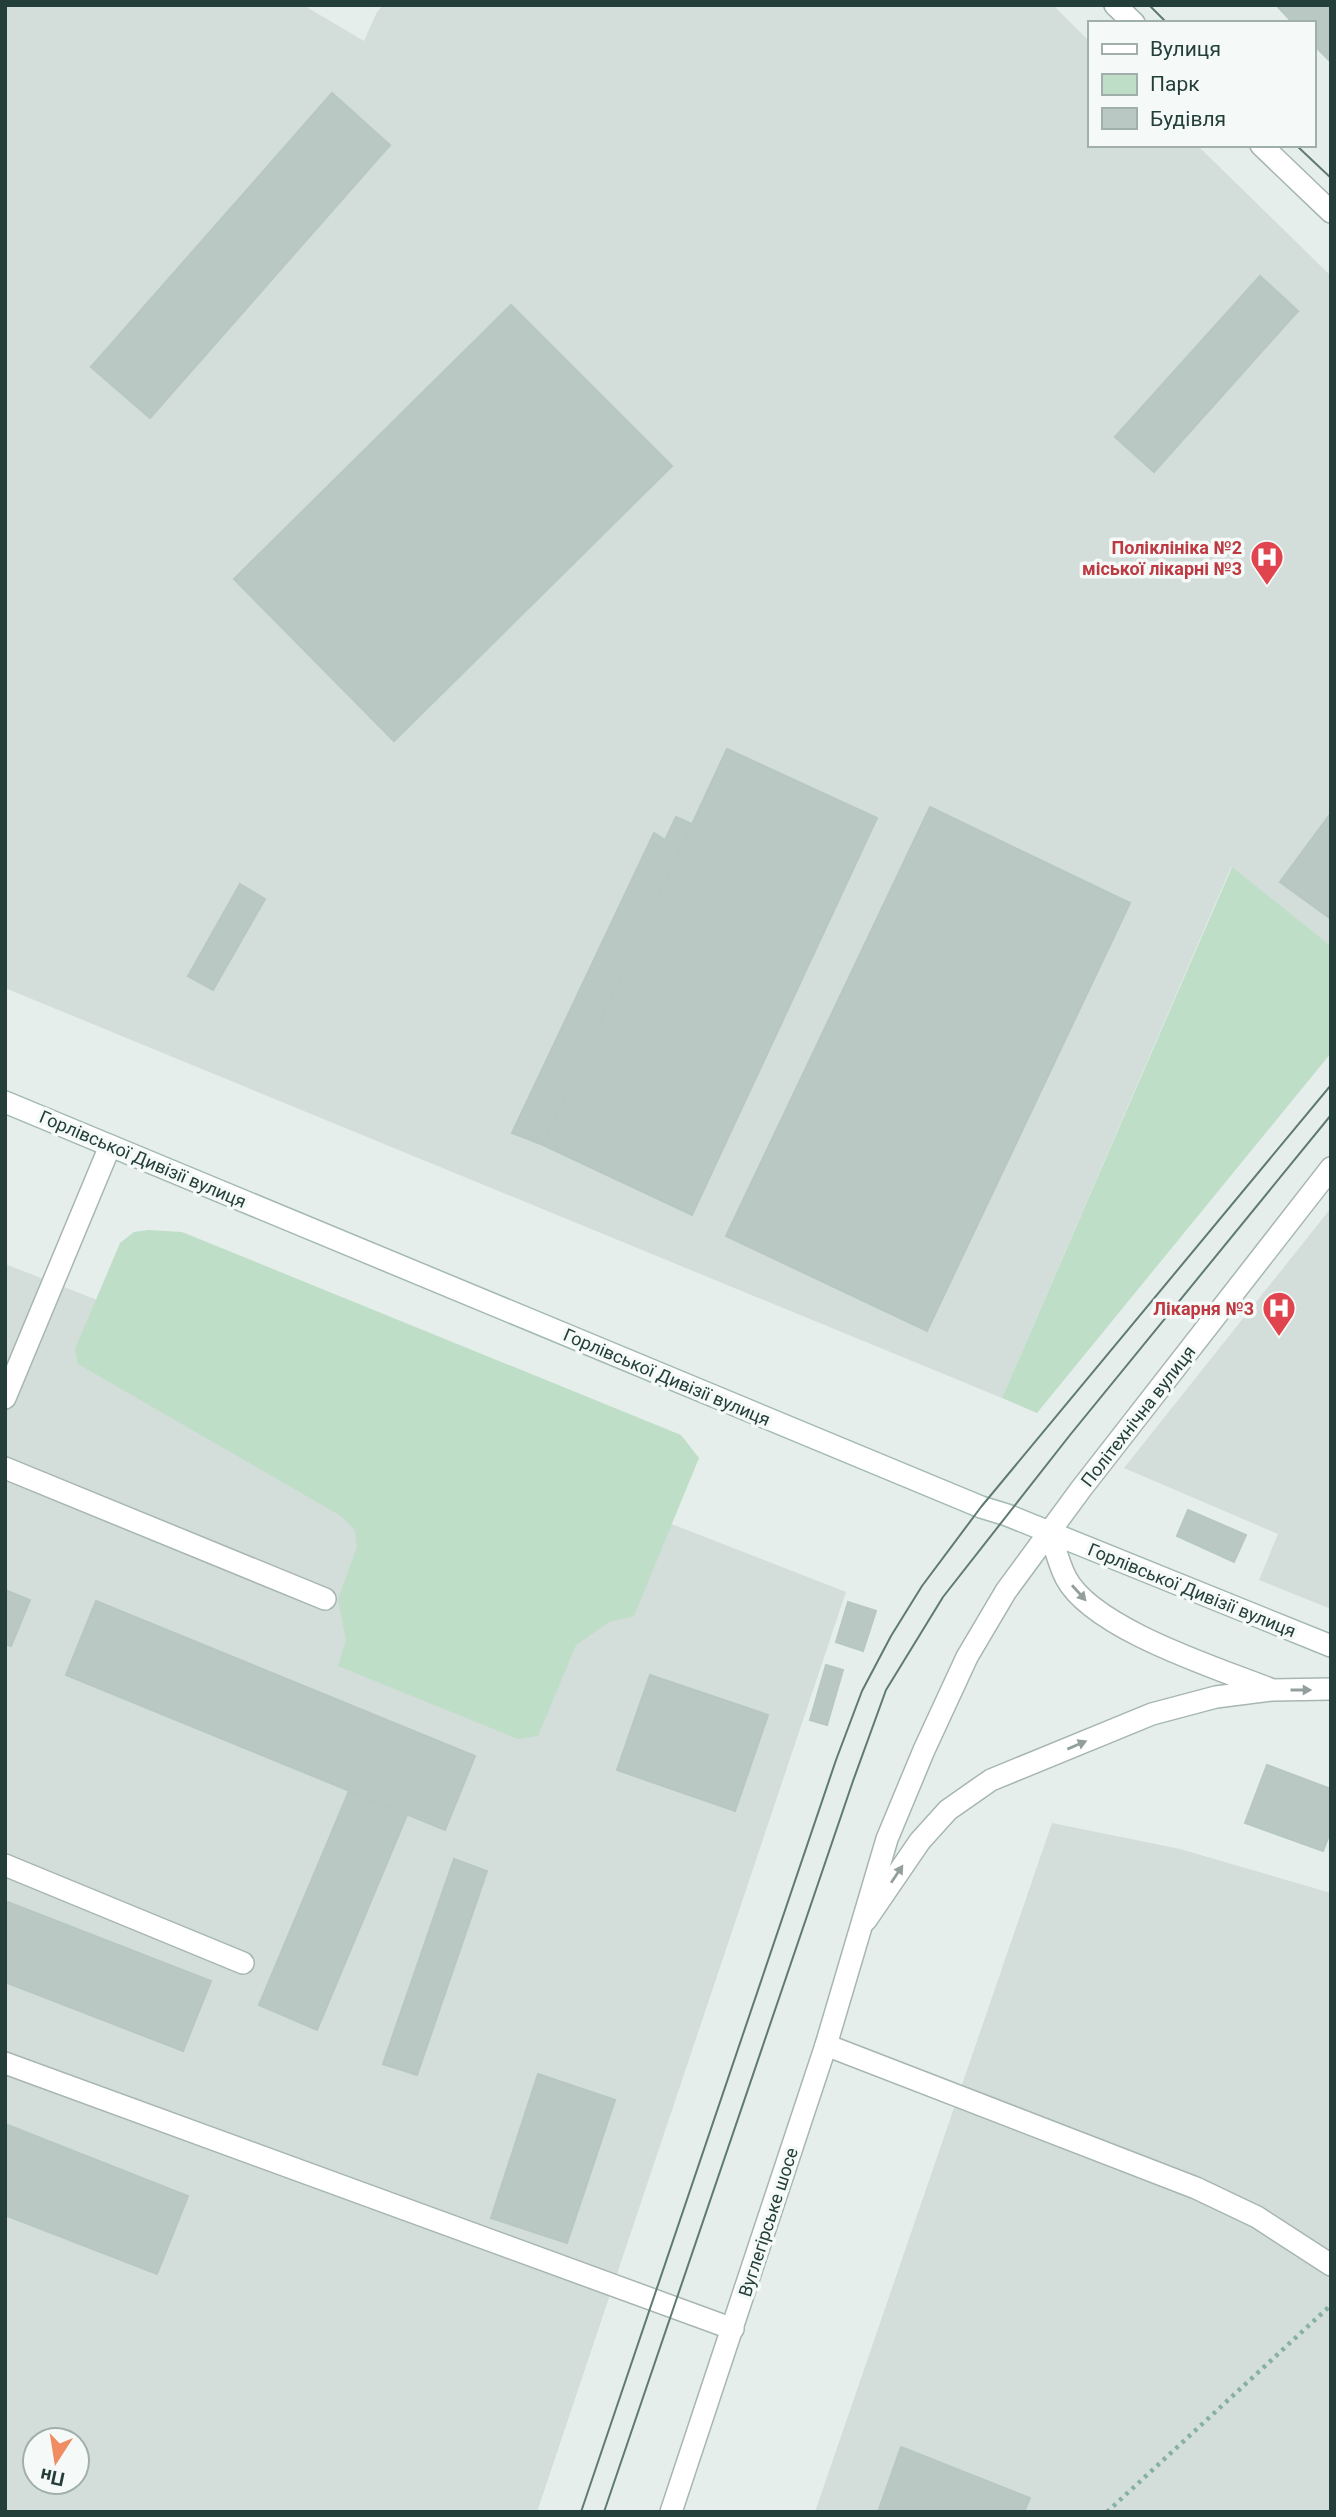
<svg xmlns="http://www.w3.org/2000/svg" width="1336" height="2517" font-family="Roboto,sans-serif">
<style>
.built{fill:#d3ddd9;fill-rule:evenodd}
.green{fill:#bedec8}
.building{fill:#bac8c3;stroke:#b7c7c1;stroke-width:2}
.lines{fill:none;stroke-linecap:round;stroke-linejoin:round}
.service-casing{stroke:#a7b6b1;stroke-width:24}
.minor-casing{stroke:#a7b6b1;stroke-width:24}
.tertiary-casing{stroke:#a7b6b1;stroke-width:24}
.secondary-casing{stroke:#a3b9b3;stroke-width:24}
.path{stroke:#86b0a5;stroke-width:4.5;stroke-dasharray:3.5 5;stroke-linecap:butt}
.service{stroke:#fff;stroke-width:21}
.minor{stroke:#fff;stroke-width:21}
.tertiary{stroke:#fff;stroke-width:21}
.secondary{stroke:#fff;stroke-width:21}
.tram{stroke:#5f7a74;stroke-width:2}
.oneway{fill:#929f9c}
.labels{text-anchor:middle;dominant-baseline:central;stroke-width:7;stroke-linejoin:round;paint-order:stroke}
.health-label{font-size:18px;font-weight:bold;fill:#be3a42;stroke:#f5faf8;text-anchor:end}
.street-label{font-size:18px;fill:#243f39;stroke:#f5faf8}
</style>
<rect width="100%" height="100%" fill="#e5eeea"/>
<path class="built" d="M5,5H303L364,41L377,12L383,5H1053L1089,41V145H1197L1331,276V946L1231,867L1002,1398L5,988Z
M1331,1208V1609L1259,1580L1278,1534L1124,1468Z
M5,1264L846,1592L537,2512H5ZM35,2440H77V2482H35Z
M1052,1823L1180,1849L1331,1893V2512H815Z"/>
<path class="green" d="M1232,867L1331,946V1053L1037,1413L1002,1398Z
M148,1230L182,1232L681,1435L699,1458L634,1616L609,1622L576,1645L538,1736L518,1739L338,1666L346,1640L338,1599L357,1547L355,1530L341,1516L78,1364L75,1349L120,1243L134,1232Z"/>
<path class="building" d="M1280,5H1331V62L1313,44V23H1293L1278,7Z
M332,93L390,145L150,418L91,367Z
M1260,276L1298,311L1154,472L1115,437Z
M511,305L672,466L394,741L234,579Z
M727,749L877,818L692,1215L543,1145Z
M930,807L1130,903L927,1331L726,1236Z
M1331,813V919L1280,882Z
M676,817L692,824L543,1145L512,1133L654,833L665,840Z
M240,884L265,899L213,990L188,976Z
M1188,1510L1246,1535L1234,1562L1177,1536Z
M5,1590L30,1600L11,1646L5,1644Z
M96,1601L475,1756L445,1830L66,1675Z
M848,1602L876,1611L863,1651L836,1642Z
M826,1665L843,1670L827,1725L810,1720Z
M650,1675L768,1715L735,1811L617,1770Z
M1267,1765L1331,1789V1830L1323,1851L1245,1823Z
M349,1791L407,1815L317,2030L259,2005Z
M454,1859L487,1871L417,2075L383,2064Z
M5,1901L211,1981L183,2051L5,1982Z
M538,2074L615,2100L567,2243L491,2218Z
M5,2124L188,2196L157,2274L5,2215Z
M901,2447L1030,2498L1024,2512H878Z"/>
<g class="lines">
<defs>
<path id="service" d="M5,1398L110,1146
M5,1468L325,1599
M1050,1533C1055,1547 1059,1565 1066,1578C1093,1629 1217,1668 1270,1689
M5,1865L243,1963
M866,1920L920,1841L948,1810L991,1780L1152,1714L1216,1697L1272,1690L1331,1689
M826,2045L1196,2188L1257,2217L1331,2265
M5,2063L733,2329"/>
<path id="minor" d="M1115,5L1134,23
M1261,145L1331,212"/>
<path id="tertiary" d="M671,2512L826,2045L887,1839L924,1750L967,1657L1006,1591L1081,1489L1331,1168"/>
<path id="secondary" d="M5,1102L981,1507L1007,1515L1331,1646"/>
</defs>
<use href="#service" class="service-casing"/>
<use href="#minor" class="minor-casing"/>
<use href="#tertiary" class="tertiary-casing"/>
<use href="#secondary" class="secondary-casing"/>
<path class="path" d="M1107,2512L1331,2305"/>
<use href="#service" class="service"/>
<use href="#minor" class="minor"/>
<use href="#tertiary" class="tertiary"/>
<use href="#secondary" class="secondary"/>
<path class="tram" d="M1149,5L1167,23
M1296,145L1331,178
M581,2512L836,1760L862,1691L891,1636L922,1586L981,1507L1331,1085
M604,2512L853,1781L886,1690L943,1597L1070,1435L1331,1115"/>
</g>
<defs><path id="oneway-solid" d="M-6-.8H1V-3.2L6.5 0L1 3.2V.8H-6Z" transform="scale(1.75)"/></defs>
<g class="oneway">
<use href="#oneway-solid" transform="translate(1079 1593) rotate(48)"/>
<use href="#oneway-solid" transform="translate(1301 1690)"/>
<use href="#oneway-solid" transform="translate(1077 1745) rotate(-23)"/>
<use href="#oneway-solid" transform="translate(897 1874) rotate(-56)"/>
</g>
<defs>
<symbol id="hospital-pin" viewBox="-11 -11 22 30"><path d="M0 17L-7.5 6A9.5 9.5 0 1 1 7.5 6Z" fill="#e0444e" stroke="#f5faf8"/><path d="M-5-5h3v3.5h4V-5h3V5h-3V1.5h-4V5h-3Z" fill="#fff"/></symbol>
</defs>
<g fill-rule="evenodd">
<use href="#hospital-pin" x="1248" y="538" width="38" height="52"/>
<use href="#hospital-pin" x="1260" y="1289" width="38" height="52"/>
</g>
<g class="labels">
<g class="health-label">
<text x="1242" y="547">Поліклініка №2<tspan x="1242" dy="21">міської лікарні №3</tspan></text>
<text x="1254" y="1308">Лікарня №3</text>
</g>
<g class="street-label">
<text transform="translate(143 1159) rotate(23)">Горлівської Дивізії вулиця</text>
<text transform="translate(667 1377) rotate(23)">Горлівської Дивізії вулиця</text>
<text transform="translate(1138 1416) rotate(-52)">Політехнічна вулиця</text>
<text transform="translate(1192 1590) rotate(22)">Горлівської Дивізії вулиця</text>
<text transform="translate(768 2222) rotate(-72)">Вуглегірське шосе</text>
</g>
</g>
<rect width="1336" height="2517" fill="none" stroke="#243f39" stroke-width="14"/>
<rect x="1088" y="21" width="228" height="126" fill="#f5faf8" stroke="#a1afac" stroke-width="2"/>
<rect x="1102" y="44" width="35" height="10" fill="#ffffff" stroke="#a1afac" stroke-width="2"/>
<text x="1150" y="56" font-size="21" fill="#243f39">Вулиця</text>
<rect x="1102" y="74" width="35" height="21" fill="#bedec8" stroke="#a1afac" stroke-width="2"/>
<text x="1150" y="91" font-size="21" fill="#243f39">Парк</text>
<rect x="1102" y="108" width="35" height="21" fill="#bac8c3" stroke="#a1afac" stroke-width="2"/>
<text x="1150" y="126" font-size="21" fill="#243f39">Будівля</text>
<g transform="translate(56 2461) rotate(192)"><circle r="33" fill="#f5faf8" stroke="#a1afac" stroke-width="2"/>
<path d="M0-5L12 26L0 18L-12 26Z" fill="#ef8c61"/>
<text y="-10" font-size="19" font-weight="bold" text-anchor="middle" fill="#243f39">Пн</text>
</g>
</svg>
